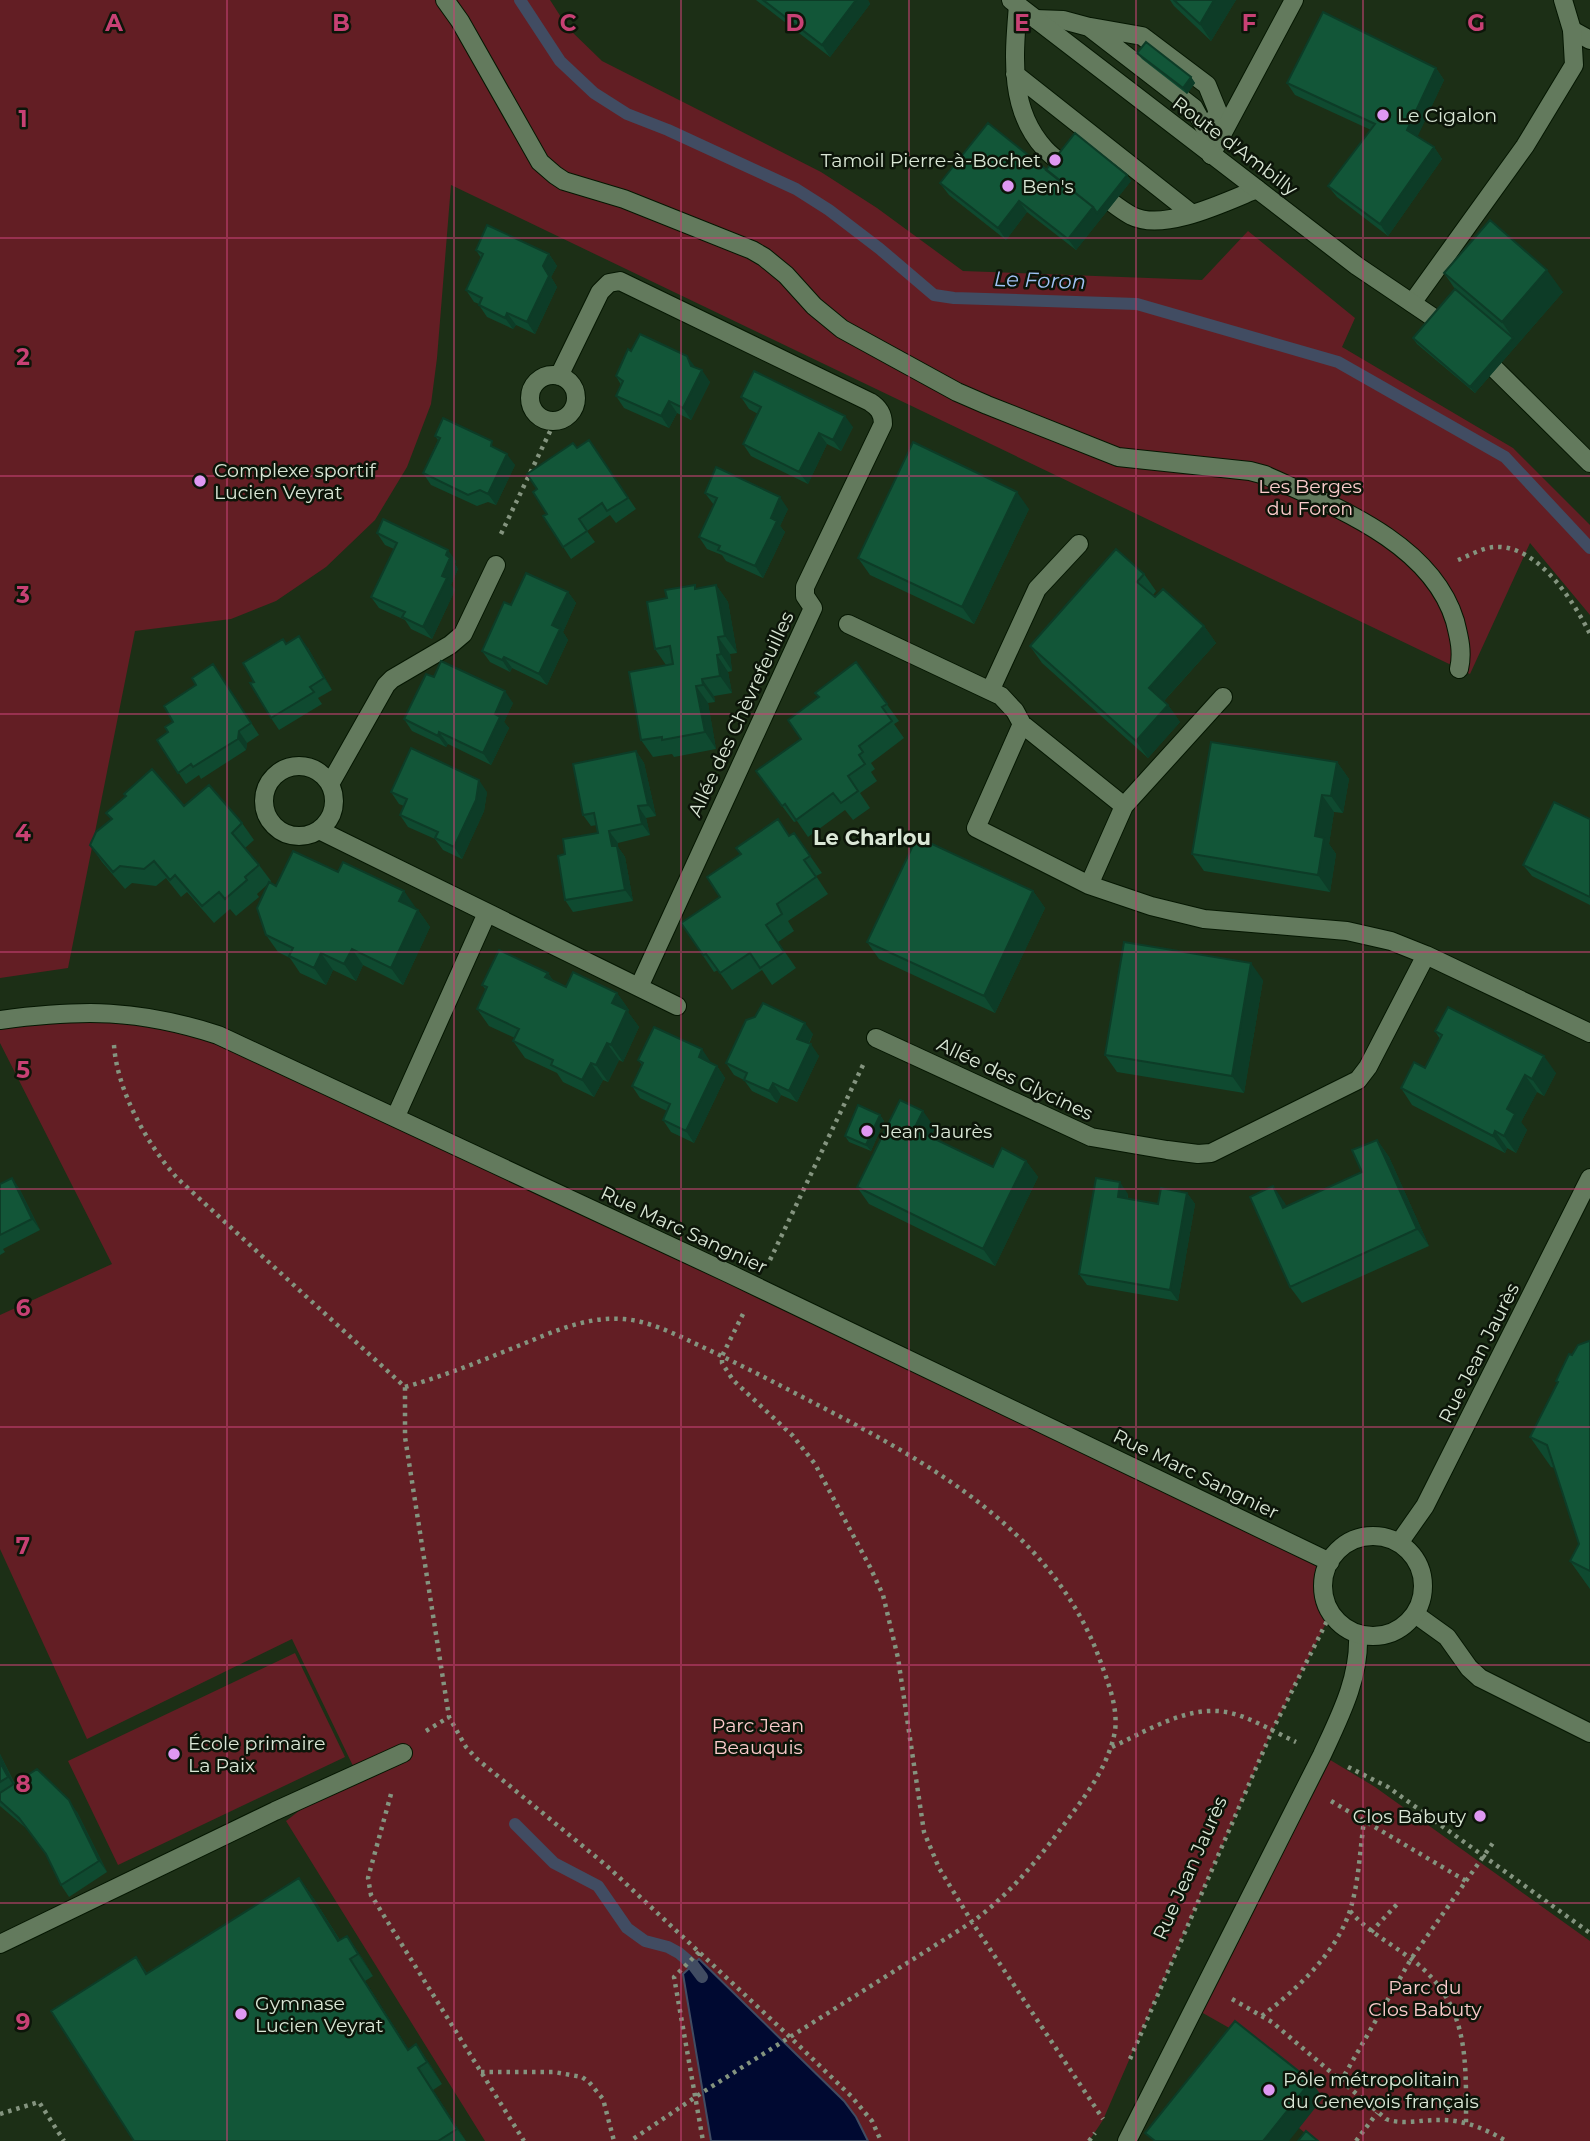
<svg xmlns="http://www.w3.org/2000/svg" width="1590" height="2141" font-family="Montserrat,sans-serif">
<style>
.green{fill:#631e24}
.water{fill:#000931;stroke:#414c62;stroke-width:2}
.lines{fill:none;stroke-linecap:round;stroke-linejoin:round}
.stream{stroke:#414c62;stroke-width:12}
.lane-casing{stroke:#051702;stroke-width:20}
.street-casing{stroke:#051702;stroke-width:20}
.secondary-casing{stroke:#051702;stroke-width:20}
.path{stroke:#84947f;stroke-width:4.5;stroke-dasharray:3.5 5;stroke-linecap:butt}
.lane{stroke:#637a5d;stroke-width:18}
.street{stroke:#637a5d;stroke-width:18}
.secondary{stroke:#637a5d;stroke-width:18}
.wall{fill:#0f4a30}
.shaded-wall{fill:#0d3c27}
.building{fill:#125638;stroke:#0d3c27;stroke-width:2}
.grid{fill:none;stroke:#c74174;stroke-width:2;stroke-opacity:0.55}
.poi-dot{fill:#df98f2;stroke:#0c1509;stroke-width:2.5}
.labels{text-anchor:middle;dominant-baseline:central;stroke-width:5;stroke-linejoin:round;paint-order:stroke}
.poi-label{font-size:19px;fill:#dae7d6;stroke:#0c1509;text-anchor:start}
.street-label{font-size:19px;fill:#dae7d6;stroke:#0c1509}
.park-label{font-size:19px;fill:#fbcbcb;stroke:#0c1509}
.water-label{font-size:21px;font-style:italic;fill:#a1c2f5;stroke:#0c1509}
.neighbourhood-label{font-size:21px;font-weight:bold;fill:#dae7d6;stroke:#0c1509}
.grid-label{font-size:23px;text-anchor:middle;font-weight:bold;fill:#c74174;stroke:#0c1509;stroke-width:5;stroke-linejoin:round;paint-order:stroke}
</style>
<rect width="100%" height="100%" fill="#1c2f16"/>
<path class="green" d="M0,0H550L568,28L602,61L821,172L877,208L963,271L1202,280L1248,231L1355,318L1342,347L1513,448L1590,525V615L1530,543L1470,674L451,185L437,358L431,404L407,467L375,520L326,567L276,601L231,619L135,631L68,968L0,978Z
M0,1020H164L1330,1562C1322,1580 1322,1595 1331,1613L1272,1731L1103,2120L1089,2141H485L286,1821L354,1768L292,1639L87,1739L0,1549V1315L112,1264L0,1043Z
M295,1653L345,1757L118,1865L68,1761Z
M1322,1755L1375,1787L1590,1941V2141H1315L1299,2128L1247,2038L1194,2008Z"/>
<path class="water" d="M699,1959L844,2101L856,2117L868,2141H711L683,1974Z"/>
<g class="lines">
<path class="stream" d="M520,0L560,61L594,93L627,114L668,130L796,189L829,210L880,249L934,295L954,298L1137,304L1338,362L1505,457L1590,548
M515,1824L554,1863L598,1886L627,1928L645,1941L668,1947L679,1953L693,1965L702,1977"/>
<defs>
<path id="lane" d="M445,0L460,21L540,162L555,175L564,181L624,199L752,250L764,257L786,275L814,306L842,329L957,392L987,405L1118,457L1250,471L1265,475C1333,506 1431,542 1455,621C1459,637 1463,652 1459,669
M1018,5C1014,55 1008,109 1045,149C1053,158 1065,165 1074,173
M1035,19L1063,20L1089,27L1194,108L1207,132L1211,155
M1091,27L1142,36L1207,85L1218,112L1207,132
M1572,30L1590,40
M1015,74L1191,213
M1096,190C1107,199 1119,209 1132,216C1164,232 1225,202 1257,189
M1415,1614L1447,1637L1469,1668L1480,1678L1590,1733
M0,1944L275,1811L403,1753"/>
<path id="street" d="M1211,155L1294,0
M1412,303L1525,146L1574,65L1572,30L1563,0
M530 398a23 23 0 1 1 46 0a23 23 0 1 1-46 0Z
M559,376L600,292L609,283L620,281L870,402C878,407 883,413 883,424L805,587V596L813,608L639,987
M848,624L1001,696L1015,711L1022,724L1124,806L1089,885L976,828L1022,724
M991,689L1037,589L1079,544
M264 801a35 35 0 1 1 70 0a35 35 0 1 1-70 0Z
M330,784L386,685L392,679L450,645L463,634L496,565
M1124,806L1223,697
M319,830L677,1006
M1089,885L1151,906L1204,919L1347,931L1391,941L1426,955L1590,1033
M876,1038L1091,1137L1167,1150L1198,1154L1211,1153L1358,1080L1368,1067L1426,955
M396,1116L487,913
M1127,2141L1322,1755C1340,1716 1360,1678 1358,1634"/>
<path id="secondary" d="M1011,0L1357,266L1437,320
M1495,369L1590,463
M0,1020C83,1009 138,1009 218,1035L730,1274L1330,1562
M1323 1586a50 50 0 1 1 100 0a50 50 0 1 1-100 0Z
M1399,1543L1425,1506L1590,1178"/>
</defs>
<use href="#lane" class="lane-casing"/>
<use href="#street" class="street-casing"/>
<use href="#secondary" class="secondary-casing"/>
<path class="path" d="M501,534L555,421
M1458,560C1468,556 1482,548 1494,547C1537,544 1573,600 1590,634
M114,1045C117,1091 148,1146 178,1179L405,1387V1437L449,1717L466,1747L477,1759L607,1866L790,2037L851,2096L872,2121L881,2141
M770,1260L863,1065
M743,1314L722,1356V1363L733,1380L793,1436L815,1464L870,1567L883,1595L898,1658L924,1832L939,1868L972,1922L1103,2119
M405,1387C444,1376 481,1361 518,1346C553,1332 586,1316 624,1319C648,1321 673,1333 694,1343C735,1362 774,1382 814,1403C930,1463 1055,1532 1101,1663C1109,1685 1118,1708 1115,1731C1108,1768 1085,1796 1063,1826C1036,1862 1009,1895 972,1922L703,2092L630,2141
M426,1731L449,1717
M1112,1747C1145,1732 1187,1705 1226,1712C1249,1716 1274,1732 1296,1742
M1348,1767L1388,1787L1590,1933
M391,1794L368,1878L371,1895L524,2141
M1331,1801L1466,1881L1411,1959L1341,2081
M1466,1881L1495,1840
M1350,1911C1368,1932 1392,1944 1414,1961C1469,2005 1466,2058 1466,2123
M1371,1932L1400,1901
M699,1952L674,1977L703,2141
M1232,1999L1272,2022L1386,2119C1401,2125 1421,2120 1437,2120C1462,2119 1484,2128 1506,2141
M1262,2016C1298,1988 1338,1952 1351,1907C1359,1880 1360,1849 1364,1821
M1130,2059L1272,1731L1331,1613
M481,2072H554L582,2077L589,2082L603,2099L614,2141
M0,2114L39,2102L64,2141
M1089,2141L1095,2133
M1356,2141L1377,2113"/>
<use href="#lane" class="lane"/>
<use href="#street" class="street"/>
<use href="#secondary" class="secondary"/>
</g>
<path class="wall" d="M756,0H868L870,4L830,57Z
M1170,0H1236L1211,41L1174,6Z
M1137,53L1191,77L1195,83L1187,94L1142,59Z
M1436,68L1444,80L1417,137L1434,147L1442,159L1388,236L1337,197L1328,186L1371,130L1295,95L1287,83Z
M1046,170L1127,175L1131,181L1076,250L1027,212L1006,240L949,195L940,183Z
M476,250L549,254L557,266L551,277L557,287L535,334L516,325L513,329L487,317L479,305V304L474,302L466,290L481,258Z
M1444,273L1563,292L1475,393L1417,344L1413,338L1455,289Z
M631,351L695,368L710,382L691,420L677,413L669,428L624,408L616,396L621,385L616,376Z
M741,397L853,427L841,451L827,444L808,484L751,456L743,444L758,414L749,409Z
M435,436L498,449L515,465L496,505L488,502L477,506L431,485L423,473L438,440Z
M589,440L636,509L616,523L610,515L587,531L595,542L571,559L543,516L547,514L537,489L577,448Z
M705,493L788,509L780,526L785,532L763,578L726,561L722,555L707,549L699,537L714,505Z
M1029,509L974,624L870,575L858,558Z
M377,533L456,561L455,564L458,569L451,585L455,590L432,639L411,629L405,620L379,608L371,597L394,549L385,545Z
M1144,574L1156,591L1153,595L1204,626L1216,643L1164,701L1168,705L1180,722L1148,758L1042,663L1030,646Z
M716,585L728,602L737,653L730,654L732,671L728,672L732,693L714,696L715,702L708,703L716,749L674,757L672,754L653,757L641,740L666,665L655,649L667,598L697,589Z
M568,592L576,603L563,632L568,640L547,685L512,668L510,672L490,662L482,651L511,605Z
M286,644L308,648L332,690L318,698L322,704L279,730L271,718L254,682Z
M856,662L899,721L894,724L904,738L871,763L875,769L871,772L877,781L860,793L870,808L853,820L845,810L808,837L797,821L794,822L756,771L801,739L818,698Z
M213,664L259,735L247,743L246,750L201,779L199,775L186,784L157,740L168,732L173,722L196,685Z
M434,677L513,703L504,722L509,728L491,765L448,744L446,747L412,731L404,719Z
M636,751L644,763L656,816L646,818L650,835L618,843V847L625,857L633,901L573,912L565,900V854L598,833L597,825L591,826L583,815Z
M1337,762L1349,779L1343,813L1334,812L1329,844L1336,854L1330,892L1204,871L1192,854Z
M391,792H487L484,811L462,859L443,850L435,839L408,827L400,815L404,806L399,804Z
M124,794L184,806L242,823L254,840L245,848L259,865L271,881L270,883L276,886L338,872L404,891L415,909L418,910L430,927L403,985L363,965L356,981L333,970L326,985L300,973L290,958L278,952L266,935L268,884L257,894L259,897L236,916L230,909L214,923L187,892L181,897L166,878L156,886L132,883L125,889L102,862L90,845L111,819L106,813L126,797Z
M1590,819V905L1532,876L1523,865Z
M794,833L822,873L816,876L828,894L788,921L794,931L778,942L796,968L772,985L762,970L732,990L718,970L714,972L681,923L720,897Z
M1033,891L1045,908L995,1013L879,959L867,942Z
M548,973L554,982L566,987L617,993L629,1010L628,1012L639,1027L623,1062L619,1060L608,1082L603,1080L594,1097L563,1082L557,1073L525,1058L513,1041L515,1038L489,1026L477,1009L486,990L482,985Z
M1263,980L1244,1093L1117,1072L1105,1055Z
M1435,1031L1556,1073L1544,1096L1537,1092L1521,1122L1527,1130L1516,1153L1507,1148L1505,1153L1412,1105L1401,1088L1425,1068L1440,1039Z
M813,1034L809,1044L819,1056L797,1102L781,1095L777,1103L752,1091L744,1080L734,1075L726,1063Z
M638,1060L710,1061L709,1062L717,1066L725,1078L694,1143L671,1132L663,1120L667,1111L640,1098L632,1086L642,1065Z
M880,1115L884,1121L871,1151L849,1142L845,1136Z
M935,1128L930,1137L993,1167L1026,1161L1038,1177L995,1266L869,1204L857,1187Z
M1377,1140L1389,1157L1429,1246L1302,1303L1290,1287L1273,1186L1286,1206L1362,1172Z
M12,1178L20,1190L40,1230L3,1249L5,1252L0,1255V1184Z
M1187,1193L1195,1204L1178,1301L1087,1285L1079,1274L1128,1194V1198L1158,1204Z
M1569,1354L1579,1544L1555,1468L1551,1467L1530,1437L1558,1384L1556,1381Z
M1570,1561L1590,1571V1589Z
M0,1754L15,1784L77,1812L107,1872L69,1897L61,1885L47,1856L27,1829L0,1806Z
M299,1878L314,1899L340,1940L347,1936L362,1958L373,1976L365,1981L409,2050L416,2044L431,2066L442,2084L433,2090L466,2141H134L136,1957L147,1973Z"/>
<path class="shaded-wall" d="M856,0H868L870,4L830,57L822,45Z
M1214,0H1236L1211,41L1200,24Z
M1436,68L1444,80L1415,142L1407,130Z
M1191,77L1195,83L1187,94L1183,88Z
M1434,147L1442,159L1388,236L1380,224Z
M1127,175L1131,181L1076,250L1068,239L1093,207Z
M1019,201L1027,212L1006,240L998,228Z
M549,254L557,266L551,277L557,287L535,334L527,322L543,266Z
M1547,270L1563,292L1475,393L1470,387L1513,338L1502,322Z
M507,313L516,325L513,329L505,318Z
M687,356L696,368L702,370L710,382L691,420L683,408L691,366Z
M669,401L677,413L669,428L661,416Z
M845,416L853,427L841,451L833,440Z
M819,433L827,444L808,484L799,472Z
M507,454L515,465L496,505L488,494Z
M1017,492L1029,509L974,624L962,607Z
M780,497L788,509L780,526L785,532L763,578L755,566L771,518Z
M448,550L456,561L455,564L458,569L451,585L455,590L432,639L423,627L442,576L446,555Z
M716,585L728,602L737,653L725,636Z
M568,592L576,603L563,632L568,640L547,685L539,674L552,625Z
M1204,626L1216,643L1160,705L1149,688Z
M299,636L308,648L332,690L324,678Z
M718,637L730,654L732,671L721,654Z
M717,655L728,672L732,693L720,676Z
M504,657L512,668L510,672L502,660Z
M702,679L714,696L715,702L703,685Z
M696,686L708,703L716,749L705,732Z
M505,691L513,703L504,722L509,728L491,765L483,753L495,714Z
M1168,705L1180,722L1148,758L1136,741Z
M239,731L247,743L246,750L238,739Z
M439,732L448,744L446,747L438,736Z
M636,751L644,763L656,816L648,805Z
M1337,762L1349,779L1343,813L1331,796Z
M479,780L487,792L484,811L462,859L454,847Z
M1322,795L1334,812L1329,844L1336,854L1330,892L1318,875L1315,836Z
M638,806L646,818L650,835L642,824Z
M609,831L618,843V847L625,857L633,901L625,890L612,846Z
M404,891L416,908L411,918L399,901Z
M1033,891L1045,908L995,1013L984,996Z
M418,910L430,927L403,985L391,968Z
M352,949L363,965L356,981L344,964Z
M321,953L333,970L326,985L314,968Z
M1251,963L1263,980L1244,1093L1232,1076Z
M548,973L559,990L545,977Z
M617,993L629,1010L628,1012L639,1027L623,1062L611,1045L612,1003Z
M805,1023L813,1034L805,1050L797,1039Z
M607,1043L619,1060L608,1082L596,1065Z
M811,1044L819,1056L797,1102L789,1091Z
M702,1049L710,1061L707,1069L699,1057Z
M1544,1056L1556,1073L1544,1096L1532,1079Z
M591,1063L603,1080L594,1097L582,1080Z
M717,1066L725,1078L694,1143L686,1131Z
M1525,1075L1537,1092L1521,1122L1527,1130L1516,1153L1504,1136L1507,1109Z
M773,1083L781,1095L777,1103L769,1091Z
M923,1111L935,1128L926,1146L914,1129Z
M880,1115L884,1121L871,1151L866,1145Z
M1495,1131L1507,1148L1505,1153L1493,1136Z
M1377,1140L1389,1157L1429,1246L1417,1229Z
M1026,1161L1038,1177L995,1266L983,1249Z
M12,1178L20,1190L40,1230L32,1219Z
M1120,1182L1128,1194L1126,1208L1118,1197Z
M1273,1186L1285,1203L1294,1225L1283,1208Z
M1187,1193L1195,1204L1178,1301L1170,1290Z
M0,1754L19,1794L8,1777L0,1762Z
M69,1800L77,1812L107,1872L99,1861Z
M299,1878L314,1899L354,1963L338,1941Z
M347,1936L362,1958L373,1976L358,1954Z
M350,1959L365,1981L423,2072L408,2050Z
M416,2044L431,2066L442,2084L427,2062Z
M418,2068L433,2090L466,2141L457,2129Z
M1311,2081L1323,2098L1289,2141H1263Z"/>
<path class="building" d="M763,0H856L822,45Z
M1174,0H1214L1200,24Z
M1323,12L1436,68L1407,130L1434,147L1380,224L1328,186L1375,124L1287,83Z
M1146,42L1191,77L1183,88L1137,53Z
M988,123L1093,207L1068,239L1019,201L998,228L940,183Z
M1075,133L1127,175L1097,213L1093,207L1046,170Z
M1490,220L1547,270L1502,322L1444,273Z
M487,225L549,254L543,266L549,276L527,322L507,313L505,318L479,305L482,298L466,290L483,254L476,250Z
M1455,289L1513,338L1470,387L1413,338Z
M640,334L687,356L691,366L702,370L683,408L669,401L661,416L616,396L623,381L616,376L628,349L631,351Z
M754,371L845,416L833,440L819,433L799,472L743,444L761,407L741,397Z
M443,418L492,441L491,446L507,454L488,494L480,490L468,495L423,473L440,438L435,436Z
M589,440L628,498L607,511L602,503L579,519L587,531L563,547L543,516L547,514L533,492L537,489L527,474L573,443L577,448Z
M913,442L1017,492L962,607L858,558Z
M716,467L780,497L771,518L777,521L755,566L718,550L720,546L699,537L717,498L705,493Z
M383,519L448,550L446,555L450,558L442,576L447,578L423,627L402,617L405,612L371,597L397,543L377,533Z
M1116,549L1144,574L1137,582L1155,597L1163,589L1204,626L1149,688L1168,705L1136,741L1030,646Z
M526,573L568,592L552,625L560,629L539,674L504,657L502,660L482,651L504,602L511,605Z
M695,585V589L716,585L725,636L718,637L721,654L717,655L720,676L702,679L703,685L696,686L705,732L662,740V737L641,740L629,672L673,664L670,646L655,649L647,602L667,598L665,590Z
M299,636L324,678L310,687L314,692L271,718L250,683L254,682L243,663L283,639L286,644Z
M441,661L505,691L495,714L500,717L483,753L439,732L438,736L404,719L426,674L434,677Z
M856,662L887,704L882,707L892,721L859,746L863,752L859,755L865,764L848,776L858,791L841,803L833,793L796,820L785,804L782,806L756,771L801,739L788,720L819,697L815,693Z
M213,664L251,723L239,731L238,739L193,767L191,764L178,773L157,740L168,732L165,727L173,722L164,706L196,685L192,678Z
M1211,742L1337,762L1331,796L1322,795L1315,836L1324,838L1318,875L1192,854Z
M411,748L479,780L476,800L454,847L435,838L438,832L400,815L407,799L391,792Z
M636,751L648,805L638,806L642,824L609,831L612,846H617L625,890L565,900L558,856L565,854L563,839L598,833L594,813L583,815L573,764Z
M152,769L184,806L209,785L242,823L232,833L259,865L245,877L247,880L225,899L219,892L202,906L175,875L170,880L154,861L144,869L120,866L113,872L90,845L96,832L112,819L106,813L126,796L124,794Z
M1554,802L1590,819V897L1523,865Z
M778,819L789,836L794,833L810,856L804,860L816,877L777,904L782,914L766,925L784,952L760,968L750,953L720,973L706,954L703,955L681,923L720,897L707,877L741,854L736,848Z
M917,837L1033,891L984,996L867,942Z
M293,851L338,872L343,862L404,891L399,901L418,910L391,968L352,949L344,964L321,953L314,968L289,956L293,948L266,935L257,908L269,882L276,886Z
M1124,942L1251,963L1232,1076L1105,1055Z
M499,950L548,973L545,977L566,987L573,972L617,993L612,1003L627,1010L611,1045L607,1043L596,1065L591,1063L582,1080L551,1065L553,1060L513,1041L519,1029L477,1009L487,987L482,985Z
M763,1003L805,1023L797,1039L811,1044L789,1091L773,1083L769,1091L744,1080L747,1073L726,1063L746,1020L755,1017Z
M1448,1007L1544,1056L1532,1079L1525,1075L1507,1109L1515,1114L1504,1136L1495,1131L1493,1136L1401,1088L1414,1062L1425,1068L1442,1035L1435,1031Z
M654,1027L702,1049L699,1057L717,1066L686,1131L663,1120L670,1104L632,1086L643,1063L638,1060Z
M900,1100L923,1111L914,1129L993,1167L1002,1148L1026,1161L983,1249L857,1187Z
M858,1105L880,1115L866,1145L845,1136Z
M1377,1140L1417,1229L1290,1287L1250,1197L1273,1186L1283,1208L1362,1172L1352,1150Z
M12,1178L32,1219L0,1235V1184Z
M1096,1178L1120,1182L1118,1197L1158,1204L1161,1188L1187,1193L1170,1290L1079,1274Z
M1589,1341L1590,1342V1571L1570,1561L1579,1544L1547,1445L1530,1437L1558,1382L1556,1381L1569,1354L1572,1355L1578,1345Z
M0,1762L8,1777L0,1782Z
M37,1769L69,1800L99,1861L61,1885L46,1854L19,1818L0,1801V1793Z
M299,1878L338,1941L347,1936L358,1954L350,1959L408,2050L416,2044L427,2062L418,2068L457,2129L438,2141H134L51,2011L136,1957L146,1974Z
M1235,2021L1311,2081L1263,2141H1155L1145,2133Z
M1306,2131L1318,2141H1298Z"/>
<path class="grid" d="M227,0V2141M454,0V2141M681,0V2141M909,0V2141M1136,0V2141M1363,0V2141M0,238H1590M0,476H1590M0,714H1590M0,952H1590M0,1189H1590M0,1427H1590M0,1665H1590M0,1903H1590"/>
<g class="poi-dot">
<circle cx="1383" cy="115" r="7"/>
<circle cx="1055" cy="160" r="7"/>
<circle cx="1008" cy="186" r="7"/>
<circle cx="200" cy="481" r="7"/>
<circle cx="867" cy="1131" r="7"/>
<circle cx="174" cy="1754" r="7"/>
<circle cx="1480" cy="1816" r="7"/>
<circle cx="241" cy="2014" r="7"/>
<circle cx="1269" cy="2090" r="7"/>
</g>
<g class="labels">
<g class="poi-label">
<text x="1397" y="115">Le Cigalon</text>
<text x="1041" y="160" text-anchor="end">Tamoil Pierre-à-Bochet</text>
<text x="1022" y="186">Ben's</text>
<text x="214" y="470">Complexe sportif<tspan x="214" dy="22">Lucien Veyrat</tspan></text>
<text x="881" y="1131">Jean Jaurès</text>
<text x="188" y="1743">École primaire<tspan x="188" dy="22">La Paix</tspan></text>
<text x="1466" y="1816" text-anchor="end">Clos Babuty</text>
<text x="255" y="2003">Gymnase<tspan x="255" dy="22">Lucien Veyrat</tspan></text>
<text x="1283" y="2079">Pôle métropolitain<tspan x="1283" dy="22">du Genevois français</tspan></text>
</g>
<g class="street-label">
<text transform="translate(1235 146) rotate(37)">Route d'Ambilly</text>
<text transform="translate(741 714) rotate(-65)">Allée des Chèvrefeuilles</text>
<text transform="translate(1015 1079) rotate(25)">Allée des Glycines</text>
<text transform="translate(684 1230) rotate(25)">Rue Marc Sangnier</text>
<text transform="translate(1479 1353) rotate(-63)">Rue Jean Jaurès</text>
<text transform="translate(1196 1474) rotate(26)">Rue Marc Sangnier</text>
<text transform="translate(1190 1868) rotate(-66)">Rue Jean Jaurès</text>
</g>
<g class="park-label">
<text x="1310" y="486">Les Berges<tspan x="1310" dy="22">du Foron</tspan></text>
<text x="758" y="1725">Parc Jean<tspan x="758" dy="22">Beauquis</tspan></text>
<text x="1425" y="1987">Parc du<tspan x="1425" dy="22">Clos Babuty</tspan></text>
</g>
<g class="water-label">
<text transform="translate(1040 280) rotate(2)">Le Foron</text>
</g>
<g class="neighbourhood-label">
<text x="872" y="837">Le Charlou</text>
</g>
</g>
<g class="grid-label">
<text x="114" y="31">A</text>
<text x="341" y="31">B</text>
<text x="568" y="31">C</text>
<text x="795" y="31">D</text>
<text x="1022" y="31">E</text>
<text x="1249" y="31">F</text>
<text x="1476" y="31">G</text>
<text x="23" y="127">1</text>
<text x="23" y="365">2</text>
<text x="23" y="603">3</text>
<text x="23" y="841">4</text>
<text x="23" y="1078">5</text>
<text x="23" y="1316">6</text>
<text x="23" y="1554">7</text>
<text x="23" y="1792">8</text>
<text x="23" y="2030">9</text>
</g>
</svg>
